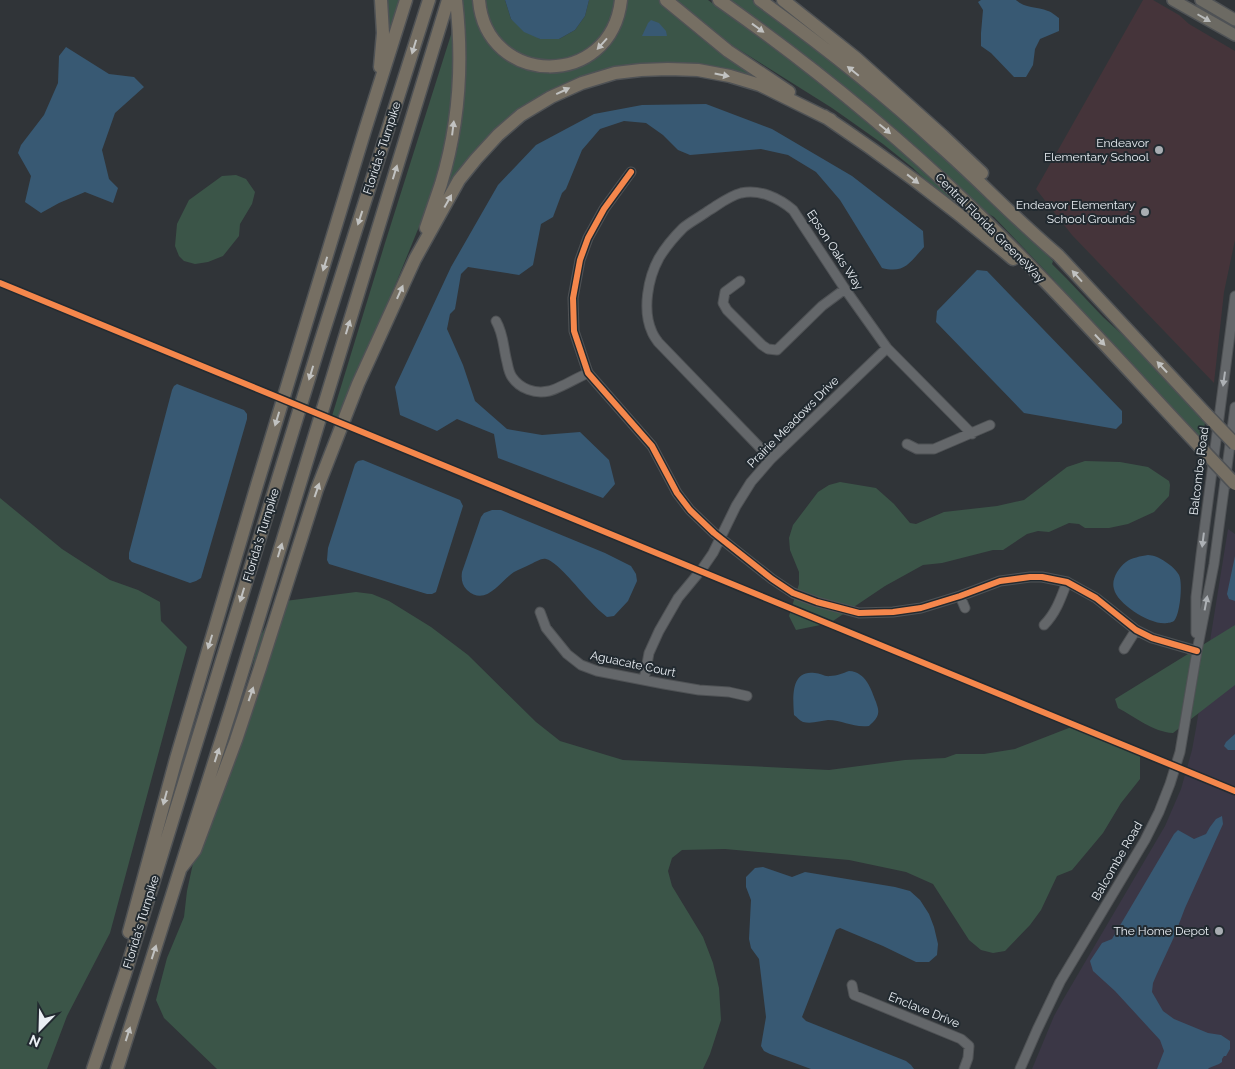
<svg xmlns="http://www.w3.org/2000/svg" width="1235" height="1069" font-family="Raleway,sans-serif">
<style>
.commercial{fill:#3b3746}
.education{fill:#45343a}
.green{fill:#3b5548}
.water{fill:#385973}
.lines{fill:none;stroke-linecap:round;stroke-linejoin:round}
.minor-casing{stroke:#4f5255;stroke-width:11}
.major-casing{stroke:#4f5255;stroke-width:14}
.highway-casing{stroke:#4f5255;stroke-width:15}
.minor{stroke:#64676a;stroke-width:9}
.major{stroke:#6c6a63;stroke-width:11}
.highway{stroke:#766f63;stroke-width:12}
.highway-bridge-casing{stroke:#4f5255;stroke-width:15;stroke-linecap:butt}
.highway-bridge{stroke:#766f63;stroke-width:12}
.cycleway-casing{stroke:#222a30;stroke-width:9}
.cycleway{stroke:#f5874c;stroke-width:6}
.oneway{fill:#b7b9b9}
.oneway2{fill:#c1c2c1}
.oneway3{fill:#adb1b5}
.poi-dot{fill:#a8adb2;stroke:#222a30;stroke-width:2}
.labels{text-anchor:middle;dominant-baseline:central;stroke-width:4;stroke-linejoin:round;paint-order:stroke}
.poi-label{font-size:12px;fill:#e9eef3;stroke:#222a30;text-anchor:end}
.street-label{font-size:12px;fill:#e9eef3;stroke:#222a30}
</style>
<rect width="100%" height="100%" fill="#303438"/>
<path class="commercial" d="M1228,529L1235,534V1069H1032L1054,1016L1064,998L1165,826L1181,789L1192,750L1196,728Z"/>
<path class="education" d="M1143,0H1153L1179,15L1189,24L1235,51V240L1224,292L1214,383L1072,235L1036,189Z"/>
<path class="green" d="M385,0H403L387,52Z
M462,0H476L486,36L553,72C570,70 587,65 600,53C605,49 609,42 612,37C620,26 626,14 626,0H661L660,3L701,38L761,80L663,63L532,103L438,211L454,158C458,151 458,143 459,135C464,103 466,71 465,39L453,73L448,130L442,156L433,187L423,216V217L374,337L338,418L332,416L385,243Z
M484,0H505L511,19L540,39H559L575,30L585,16L589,0H616L612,20L594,46L568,60L538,61L512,51L493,29Z
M675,0H708L737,21L815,79L857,114L921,169L980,223L978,225L917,172L913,168L883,144L832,108L727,42L697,19Z
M726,0H752L764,8L888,105L1007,214L1053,261L1052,264L1066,278L1103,317L1125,337L1205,422L1203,441L1054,284L1055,281L994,217L980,209Z
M236,175L246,179L255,192L252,204L240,224L239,236L223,256L208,262L195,264L184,261L179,256L175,246L177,224L189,200L222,176Z
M1085,461L1120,462L1148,467L1169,481L1170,485L1169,496L1154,512L1128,524L1109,528H1085L1079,524L1069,523L1049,532L1038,531L1027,534L1003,550H993L942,563L923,565L885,586L830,623L796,630L789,616L799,584V572L790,550L789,538L793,525L818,492L829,485L840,482L876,488L894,504L910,523L916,524L944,512L997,506L1024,500L1067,467Z
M0,498L62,549L110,580L138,590L160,602L161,621L187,647L110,933L67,1016L47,1069H0Z
M356,592L372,594L389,601L431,627L468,655L536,722L560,741L623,760L829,770L905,760L945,758L956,754H984L1015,749L1074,726L1140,755V779L1121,803L1103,833L1072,870L1057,876L1041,910L1030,925L1005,951L993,953L981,950L969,940L933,884L906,872L849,860L725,849L682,850L672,858L668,871L672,886L703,937L713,963L719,988L721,1020L710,1054L703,1069H217L164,1018L156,1000L167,958L184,917L187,891L195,854L237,744L258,640L277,607L285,601Z
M1235,625V685L1173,733C1153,732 1135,717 1118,708L1115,699Z"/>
<path class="water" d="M505,0H589L585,16L575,30L559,39H540L524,32L511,19Z
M981,0H1016C1025,9 1037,6 1048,11C1052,12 1056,16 1059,18V31L1040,39L1035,49L1033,65L1026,77H1014L991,53L981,46V33L983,10L978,2Z
M651,20L659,23L666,31L667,36H642L648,23Z
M66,47L109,74L134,77L144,87L115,113L102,150L109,179L118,188L113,203L85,192L59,203L41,213L25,202L31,176L18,153L21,145L44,115L58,83L59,56Z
M706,104L772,129L852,176L923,231L924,247C910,262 905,274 882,268L840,200L816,172L788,155L761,149L690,155L678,150L663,135L646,123L624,121L600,129L582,150L566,189L562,193L553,217L541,224L533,265L519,275L468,267L461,274L455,309L450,314L447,329L463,365L475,401L507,429L542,435L580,432L609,460L615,484L603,498L498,458L494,434L457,419L437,431L400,415L395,387L451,267L498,185L536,145L594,114L642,105Z
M977,270L987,271L1122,411V423L1116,429L1024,413L936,322L937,311Z
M177,384L244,410L247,414V419L201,578L196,581L190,583L132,562L129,559V553L172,390L174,386Z
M363,460L460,500L463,506L436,592L432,594H427L329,564L327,560L328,548L355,464L358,461Z
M492,510H501L605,553L631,566L636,574L637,581L628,601L614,616L607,617C601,612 595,607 590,601C581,592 558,562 546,559C541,558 536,562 531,564C526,567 519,569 514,572C499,582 486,607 467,590C462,585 461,579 462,572L481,517L484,513Z
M1148,555C1158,555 1174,566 1179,575C1183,583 1180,615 1174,621C1173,622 1168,623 1167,623C1152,626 1117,604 1114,589C1111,580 1118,568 1126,562C1131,558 1141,556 1148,555Z
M1235,556V601L1229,599L1227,594Z
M849,671C866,672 871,689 876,702C877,706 879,709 878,714C877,719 872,723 869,726C853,728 843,720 828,720C820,721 812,724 803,722C800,721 797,717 794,715C793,699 790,669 815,673C820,673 825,677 830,676C837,676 843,673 849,671Z
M1235,734V750H1228L1224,746L1226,742Z
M1222,816L1223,824L1185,908L1174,937L1156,976L1153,983L1152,992L1163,1011L1174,1019L1208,1033L1221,1035L1230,1041V1049L1226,1056H1224L1222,1059V1062L1219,1064L1209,1068L1208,1069H1157L1164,1051L1160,1040L1115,991L1093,971L1090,961L1102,943L1112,939L1174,834L1178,830L1194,839L1206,834L1210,827L1216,819Z
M763,867L792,877L805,872L895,887L910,891L920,900L929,914L934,927L938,944L937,955L929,962H916L883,946L840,928L836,930L802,1017L806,1021L906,1061L911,1065L914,1069H811L770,1054L764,1051L761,1046L766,1017L759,959L751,948L749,939L751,900L746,887V877L755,868Z"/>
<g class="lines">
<defs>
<path id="minor" d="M631,172L604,209L588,238L580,260L573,298L574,331L588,373L652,446L677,493L690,510L714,533L772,579L793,593L817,602L859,613L893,612L921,608L960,596L1000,581L1030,577H1042L1067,582L1096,598L1136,630L1152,638L1197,651
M740,281L725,292L723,303L727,310L762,345L768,349L777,350L822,306L845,289
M496,321C504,335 503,347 507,362C508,367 509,373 512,377C520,389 535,394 549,391C559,389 578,377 588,373
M907,444L917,449H934L990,425
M771,459L658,342C656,339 653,335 652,332C642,310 648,278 659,258C665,248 674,237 683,228C690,222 700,217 708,211C718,205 729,196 741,193C760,189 779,198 793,210L845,289L887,348L972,434
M960,596L965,608
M540,612L546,628L567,654L581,665L597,671L664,684L699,690L729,692L747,696
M1044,625C1056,613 1061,598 1067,582
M1196,633V597L1201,555L1235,296
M1124,649L1136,630
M644,680L649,653L659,631L678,598L702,569L713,553L736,506L751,482L771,459L887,348
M852,985L854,995L961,1039L969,1046L968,1058L964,1069
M1020,1069L1037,1030L1060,982L1145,840L1159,812L1170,784L1180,752L1197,651L1214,564L1235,407"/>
<path id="major" d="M1173,0L1235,35
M1201,0L1235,20"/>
<path id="highway" d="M479,0C486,87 611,90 621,0
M666,0L728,51L789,92
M719,0C807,62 892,131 970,206C1050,283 1124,366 1200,447
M760,0C822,45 882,92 938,144C979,180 1016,220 1058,255L1207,415
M783,0L856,58L943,136L982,173
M380,67L383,33L381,0
M824,116C890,160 953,208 1013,259
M426,228C431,213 436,199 441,184C459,125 463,61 456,0
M181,868L195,850L236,740L260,668L317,489L358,384L415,259L459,180L476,159L498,135L521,115L551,97L582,83L615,73L641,70L668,69L698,70L730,76L760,85L831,120
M129,932L176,759L257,485L365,130L406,0
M93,1069L125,974L320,343L429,0
M117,1069L231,709L448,0"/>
</defs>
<use href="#minor" class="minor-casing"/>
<use href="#major" class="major-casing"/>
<use href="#highway" class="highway-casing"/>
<use href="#minor" class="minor"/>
<use href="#major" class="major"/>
<use href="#highway" class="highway"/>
<defs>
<path id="highway-bridge" d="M1207,415L1235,444
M1200,447L1235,484"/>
</defs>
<use href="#highway-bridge" class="highway-bridge-casing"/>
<use href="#highway-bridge" class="highway-bridge"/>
<defs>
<path id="cycleway" d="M631,172L604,209L588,238L580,260L573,298L574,331L588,373L652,446L677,493L690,510L714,533L772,579L793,593L817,602L859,613L893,612L921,608L960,596L1000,581L1030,577H1042L1067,582L1096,598L1136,630L1152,638L1197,651
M0,283L1235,791"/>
</defs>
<use href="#cycleway" class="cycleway-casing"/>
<use href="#cycleway" class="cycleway"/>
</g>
<defs><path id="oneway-solid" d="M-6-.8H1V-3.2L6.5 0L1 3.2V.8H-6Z" transform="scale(1.25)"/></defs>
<use class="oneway" href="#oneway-solid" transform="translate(1204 18) rotate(30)"/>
<g class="oneway2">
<use href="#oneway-solid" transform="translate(758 28) rotate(36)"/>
<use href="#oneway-solid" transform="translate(602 44) rotate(132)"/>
<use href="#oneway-solid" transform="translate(414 47) rotate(107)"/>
<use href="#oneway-solid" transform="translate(853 71) rotate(-141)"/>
<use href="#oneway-solid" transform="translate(722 75) rotate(11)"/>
<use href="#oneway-solid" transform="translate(563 91) rotate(-25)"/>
<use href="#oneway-solid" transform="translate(453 128) rotate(-83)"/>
<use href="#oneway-solid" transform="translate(885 129) rotate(40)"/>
<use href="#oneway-solid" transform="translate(395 172) rotate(-73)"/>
<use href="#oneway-solid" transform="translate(913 179) rotate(38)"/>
<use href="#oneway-solid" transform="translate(448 201) rotate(-61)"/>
<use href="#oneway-solid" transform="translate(360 218) rotate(108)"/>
<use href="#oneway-solid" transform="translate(325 264) rotate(107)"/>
<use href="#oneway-solid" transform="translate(1077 276) rotate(-132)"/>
<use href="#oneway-solid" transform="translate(400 292) rotate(-66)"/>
<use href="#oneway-solid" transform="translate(348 327) rotate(-73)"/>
<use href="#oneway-solid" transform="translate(1100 340) rotate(47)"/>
<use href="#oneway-solid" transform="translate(1162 367) rotate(-133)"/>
<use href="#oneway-solid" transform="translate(311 373) rotate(107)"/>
<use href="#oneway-solid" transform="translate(277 419) rotate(107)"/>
<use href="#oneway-solid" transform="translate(317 490) rotate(-71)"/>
<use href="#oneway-solid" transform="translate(280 550) rotate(-73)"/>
<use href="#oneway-solid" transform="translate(242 595) rotate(107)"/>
<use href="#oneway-solid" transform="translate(210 642) rotate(107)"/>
<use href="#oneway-solid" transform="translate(251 694) rotate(-71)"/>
<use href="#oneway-solid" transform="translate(217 755) rotate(-72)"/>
<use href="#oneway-solid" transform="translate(165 798) rotate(105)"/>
<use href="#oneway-solid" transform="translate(154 952) rotate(-72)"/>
<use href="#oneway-solid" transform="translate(128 1034) rotate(-72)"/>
</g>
<g class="oneway3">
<use href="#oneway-solid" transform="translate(1224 379) rotate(98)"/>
<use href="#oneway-solid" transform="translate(1203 540) rotate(97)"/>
<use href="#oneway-solid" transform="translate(1206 603) rotate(-79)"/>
</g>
<g class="poi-dot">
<circle cx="1159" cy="150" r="5"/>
<circle cx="1145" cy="212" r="5"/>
<circle cx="1219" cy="931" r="5"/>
</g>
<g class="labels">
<g class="poi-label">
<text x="1149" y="143">Endeavor<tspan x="1149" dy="14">Elementary School</tspan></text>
<text x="1135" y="205">Endeavor Elementary<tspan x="1135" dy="14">School Grounds</tspan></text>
<text x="1209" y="931">The Home Depot</text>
</g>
<g class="street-label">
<text transform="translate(382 148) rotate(-72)">Florida's Turnpike</text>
<text transform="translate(990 228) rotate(45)">Central Florida GreeneWay</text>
<text transform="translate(835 250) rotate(57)">Epson Oaks Way</text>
<text transform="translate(793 422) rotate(-45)">Prairie Meadows Drive</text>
<text transform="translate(1199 471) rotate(-83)">Balcombe Road</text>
<text transform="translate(261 535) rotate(-73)">Florida's Turnpike</text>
<text transform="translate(633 664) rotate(12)">Aguacate Court</text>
<text transform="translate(1117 861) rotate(-60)">Balcombe Road</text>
<text transform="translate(141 922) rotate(-73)">Florida's Turnpike</text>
<text transform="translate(924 1010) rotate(22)">Enclave Drive</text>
</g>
</g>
<g transform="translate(40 1029) rotate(203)" stroke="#222a30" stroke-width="4" paint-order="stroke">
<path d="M0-4L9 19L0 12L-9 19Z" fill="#e9eef3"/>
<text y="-8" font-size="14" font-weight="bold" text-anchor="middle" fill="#e9eef3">N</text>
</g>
</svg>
